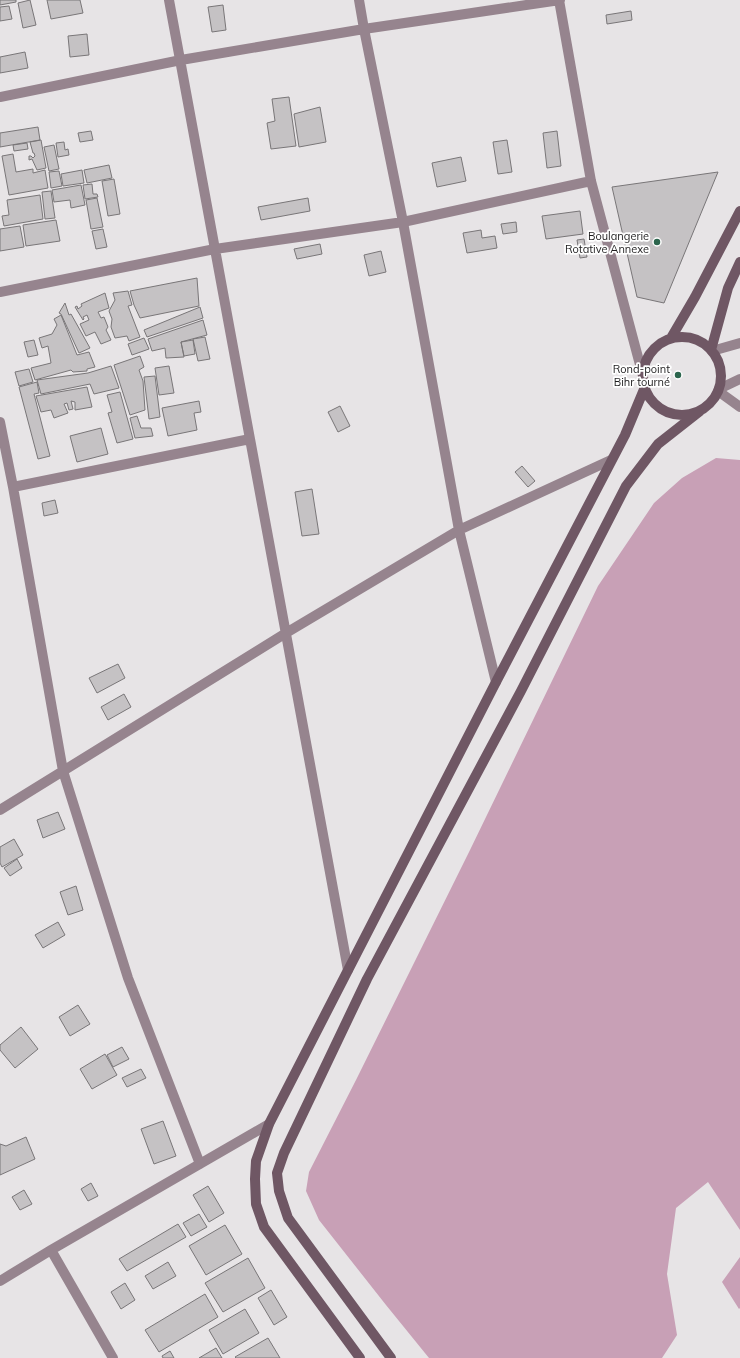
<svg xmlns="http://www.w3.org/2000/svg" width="740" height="1358" font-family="Mulish,sans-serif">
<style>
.forest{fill:#c8a0b6}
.building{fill:#c5c2c4;stroke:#797678}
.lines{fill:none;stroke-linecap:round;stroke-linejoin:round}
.minor{stroke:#96848e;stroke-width:10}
.tertiary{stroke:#96848e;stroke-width:10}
.secondary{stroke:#6f5764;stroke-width:10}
.poi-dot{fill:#2c654d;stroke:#fff;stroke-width:1.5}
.labels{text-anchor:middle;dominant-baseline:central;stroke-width:3.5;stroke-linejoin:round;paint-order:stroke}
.poi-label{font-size:11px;fill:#1e1d1e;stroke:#fff;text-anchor:end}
</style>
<rect width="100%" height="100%" fill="#e7e4e6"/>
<path class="forest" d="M716,458L740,460V1230L708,1182L676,1208L667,1274L677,1335L662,1358H429L386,1305L319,1220L306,1191L309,1172L356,1080L470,850L598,586L654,503L682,478Z
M740,1257V1308L739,1309L722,1282Z"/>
<path class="building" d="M0,0H16V2L0,5Z
M30,0L36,25L23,28L18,3Z
M47,0H80L83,13L51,19Z
M223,5L226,30L212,32L208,7Z
M9,6L12,19L0,21V7Z
M631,11L632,20L607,24L606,15Z
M87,34L89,55L70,57L68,36Z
M25,52L28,68L0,73V57Z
M289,97L296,146L271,149L267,123L275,121L272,99Z
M320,107L326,142L299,147L294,114Z
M38,127L40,140L0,147V133Z
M91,131L93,140L80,142L78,133Z
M557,131L561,166L547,168L543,133Z
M41,140L46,168L37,170L32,159L29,160V156H31L33,158L35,156L34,153H33L30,142Z
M507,140L512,172L498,174L493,142Z
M64,142L65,150L68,149L69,155L58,157L56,143Z
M27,143L28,149L14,151L13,145Z
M54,145L59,169L49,171L44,147Z
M13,154L16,172L33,169V173L45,170L48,188L9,195L2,156Z
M461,157L466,181L437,187L432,163Z
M109,165L112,178L87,183L84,170Z
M82,170L84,183L63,186L61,174Z
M59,171L62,186L51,188L49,172Z
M718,172L664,303L637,297L612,187Z
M114,179L120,214L108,216L102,181Z
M92,184L93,194H97L98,197L85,199L83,185Z
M81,185L85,205L71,208L70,200L54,202L52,190Z
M51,191L55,218L45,219L42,192Z
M40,195L43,219L4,226L2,216L9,215L7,200Z
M97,198L103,227L91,229L86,200Z
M308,198L310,211L261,220L258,207Z
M580,211L583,234L546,239L542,216Z
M56,220L60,241L26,246L23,225Z
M516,222L517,232L503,234L501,224Z
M20,226L24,247L0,251V229Z
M103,229L107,247L96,249L92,231Z
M481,230L482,238L495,236L497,248L467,253L463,233Z
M584,239L587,257L580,258L577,240Z
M320,244L322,254L297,259L294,249Z
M381,251L386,272L369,276L364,255Z
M197,278L199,306L140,318L134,305L130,291Z
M128,291L132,305L128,306L140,337L129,341L127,336L115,338L111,327L112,319L109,311L115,300L113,293Z
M105,293L109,308L98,312L101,318L104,317L108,327L106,330L111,340L101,344L95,332L86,336L80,324L89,320L87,315L83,317L84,319L83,320L75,307L77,306L78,309L82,306L81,304Z
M65,303L69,315L71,314L90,348L79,353L61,314L59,313Z
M200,307L203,318L147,337L144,330Z
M61,315L77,355L89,352L95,367L87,369V371L73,372L71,370L35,380L31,368L51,363L48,346L42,348L39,338L52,334L57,325L54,319Z
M203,320L207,335L181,342L184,357L166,358L165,348L152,351L148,339Z
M205,337L210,359L198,361L193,339Z
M144,338L149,349L132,355L128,344Z
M34,340L38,355L28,357L24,342Z
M193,340L195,354L184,356L181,342Z
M140,356L144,367L139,370L143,381L145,410L130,415L114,365Z
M111,366L119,388L94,394L90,384L41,394L37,380L88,373Z
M169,366L174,393L159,395L155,368Z
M29,369L33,382L19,386L15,372Z
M155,376L160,417L149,419L144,377Z
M37,382L39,393L34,394L50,456L38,459L19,387Z
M87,387L92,407L75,410V402L71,401L73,409L69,410L67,403L64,404L68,413L54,418L51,410L41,412L36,396Z
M120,392L133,439L117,443L108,413L112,412L107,395Z
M199,401L201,412L194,413L197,430L168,436L162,408Z
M340,406L350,426L338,432L328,412Z
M137,416L141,428H151L153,436L135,438L130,418Z
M101,428L108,454L77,462L70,436Z
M522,466L535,481L528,487L515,472Z
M312,489L319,534L302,536L295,492Z
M55,500L58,513L44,516L42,503Z
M118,664L125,678L97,693L89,678Z
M124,694L131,707L108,720L101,707Z
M58,812L65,829L43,838L37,820Z
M14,839L23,855L2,867L0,863V847Z
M17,859L22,868L10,876L4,868Z
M76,886L83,910L68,915L60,892Z
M58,922L65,935L43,948L35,935Z
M78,1005L90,1024L70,1036L59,1017Z
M21,1027L38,1049L15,1068L0,1050V1045Z
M122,1047L129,1059L113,1067L107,1055Z
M105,1054L117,1075L92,1089L80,1069Z
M141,1069L146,1078L127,1087L122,1078Z
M163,1121L176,1156L154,1164L141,1129Z
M26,1137L35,1159L0,1175V1144L6,1146Z
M91,1183L98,1196L88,1201L81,1189Z
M208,1186L224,1213L209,1222L193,1195Z
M24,1190L32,1204L20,1210L12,1197Z
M199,1214L207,1227L191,1236L183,1223Z
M178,1224L186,1237L127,1271L119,1259Z
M225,1225L242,1254L206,1275L189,1246Z
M248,1258L265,1288L223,1312L205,1283Z
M168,1262L176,1276L153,1289L145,1276Z
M125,1283L135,1300L121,1309L111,1292Z
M271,1290L287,1317L274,1325L258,1298Z
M205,1294L218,1317L159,1352L145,1330Z
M245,1309L259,1333L223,1354L209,1330Z
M268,1338L280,1358H236L235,1357Z
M216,1348L222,1358H199Z
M170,1351L174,1358H163L162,1356Z"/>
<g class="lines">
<path class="minor" d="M169,0L348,970
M359,0L364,29L403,222L459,530L496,682
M559,0L591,181L643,376
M0,97L181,60L364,29L560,0
M0,292L215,249L403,222L591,181
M718,391L740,407
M0,422L13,487L63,771L128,978L200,1164
M13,487L250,439
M0,810L286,633L459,530L611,460
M51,1250L113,1358
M0,1281L51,1250L269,1124"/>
<path class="tertiary" d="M712,351L740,343
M719,389L740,379"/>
<path class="secondary" d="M643 376a39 39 0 1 1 78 0a39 39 0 1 1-78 0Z
M671,338L695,297L740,211
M711,350L728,288L740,262
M360,1358L264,1227L256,1204L255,1179L256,1161L269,1124L496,682L625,435L645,387
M391,1358L288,1218L279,1191L277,1173L284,1153L367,979L521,691L626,486L658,444L700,411"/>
</g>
<g class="poi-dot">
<circle cx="657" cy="242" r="4"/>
<circle cx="678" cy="375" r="4"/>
</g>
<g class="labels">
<g class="poi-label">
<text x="649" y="236">Boulangerie<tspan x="649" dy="13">Rotative Annexe</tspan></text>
<text x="670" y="369">Rond-point<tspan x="670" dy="13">Bihr tourné</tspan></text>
</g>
</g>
</svg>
